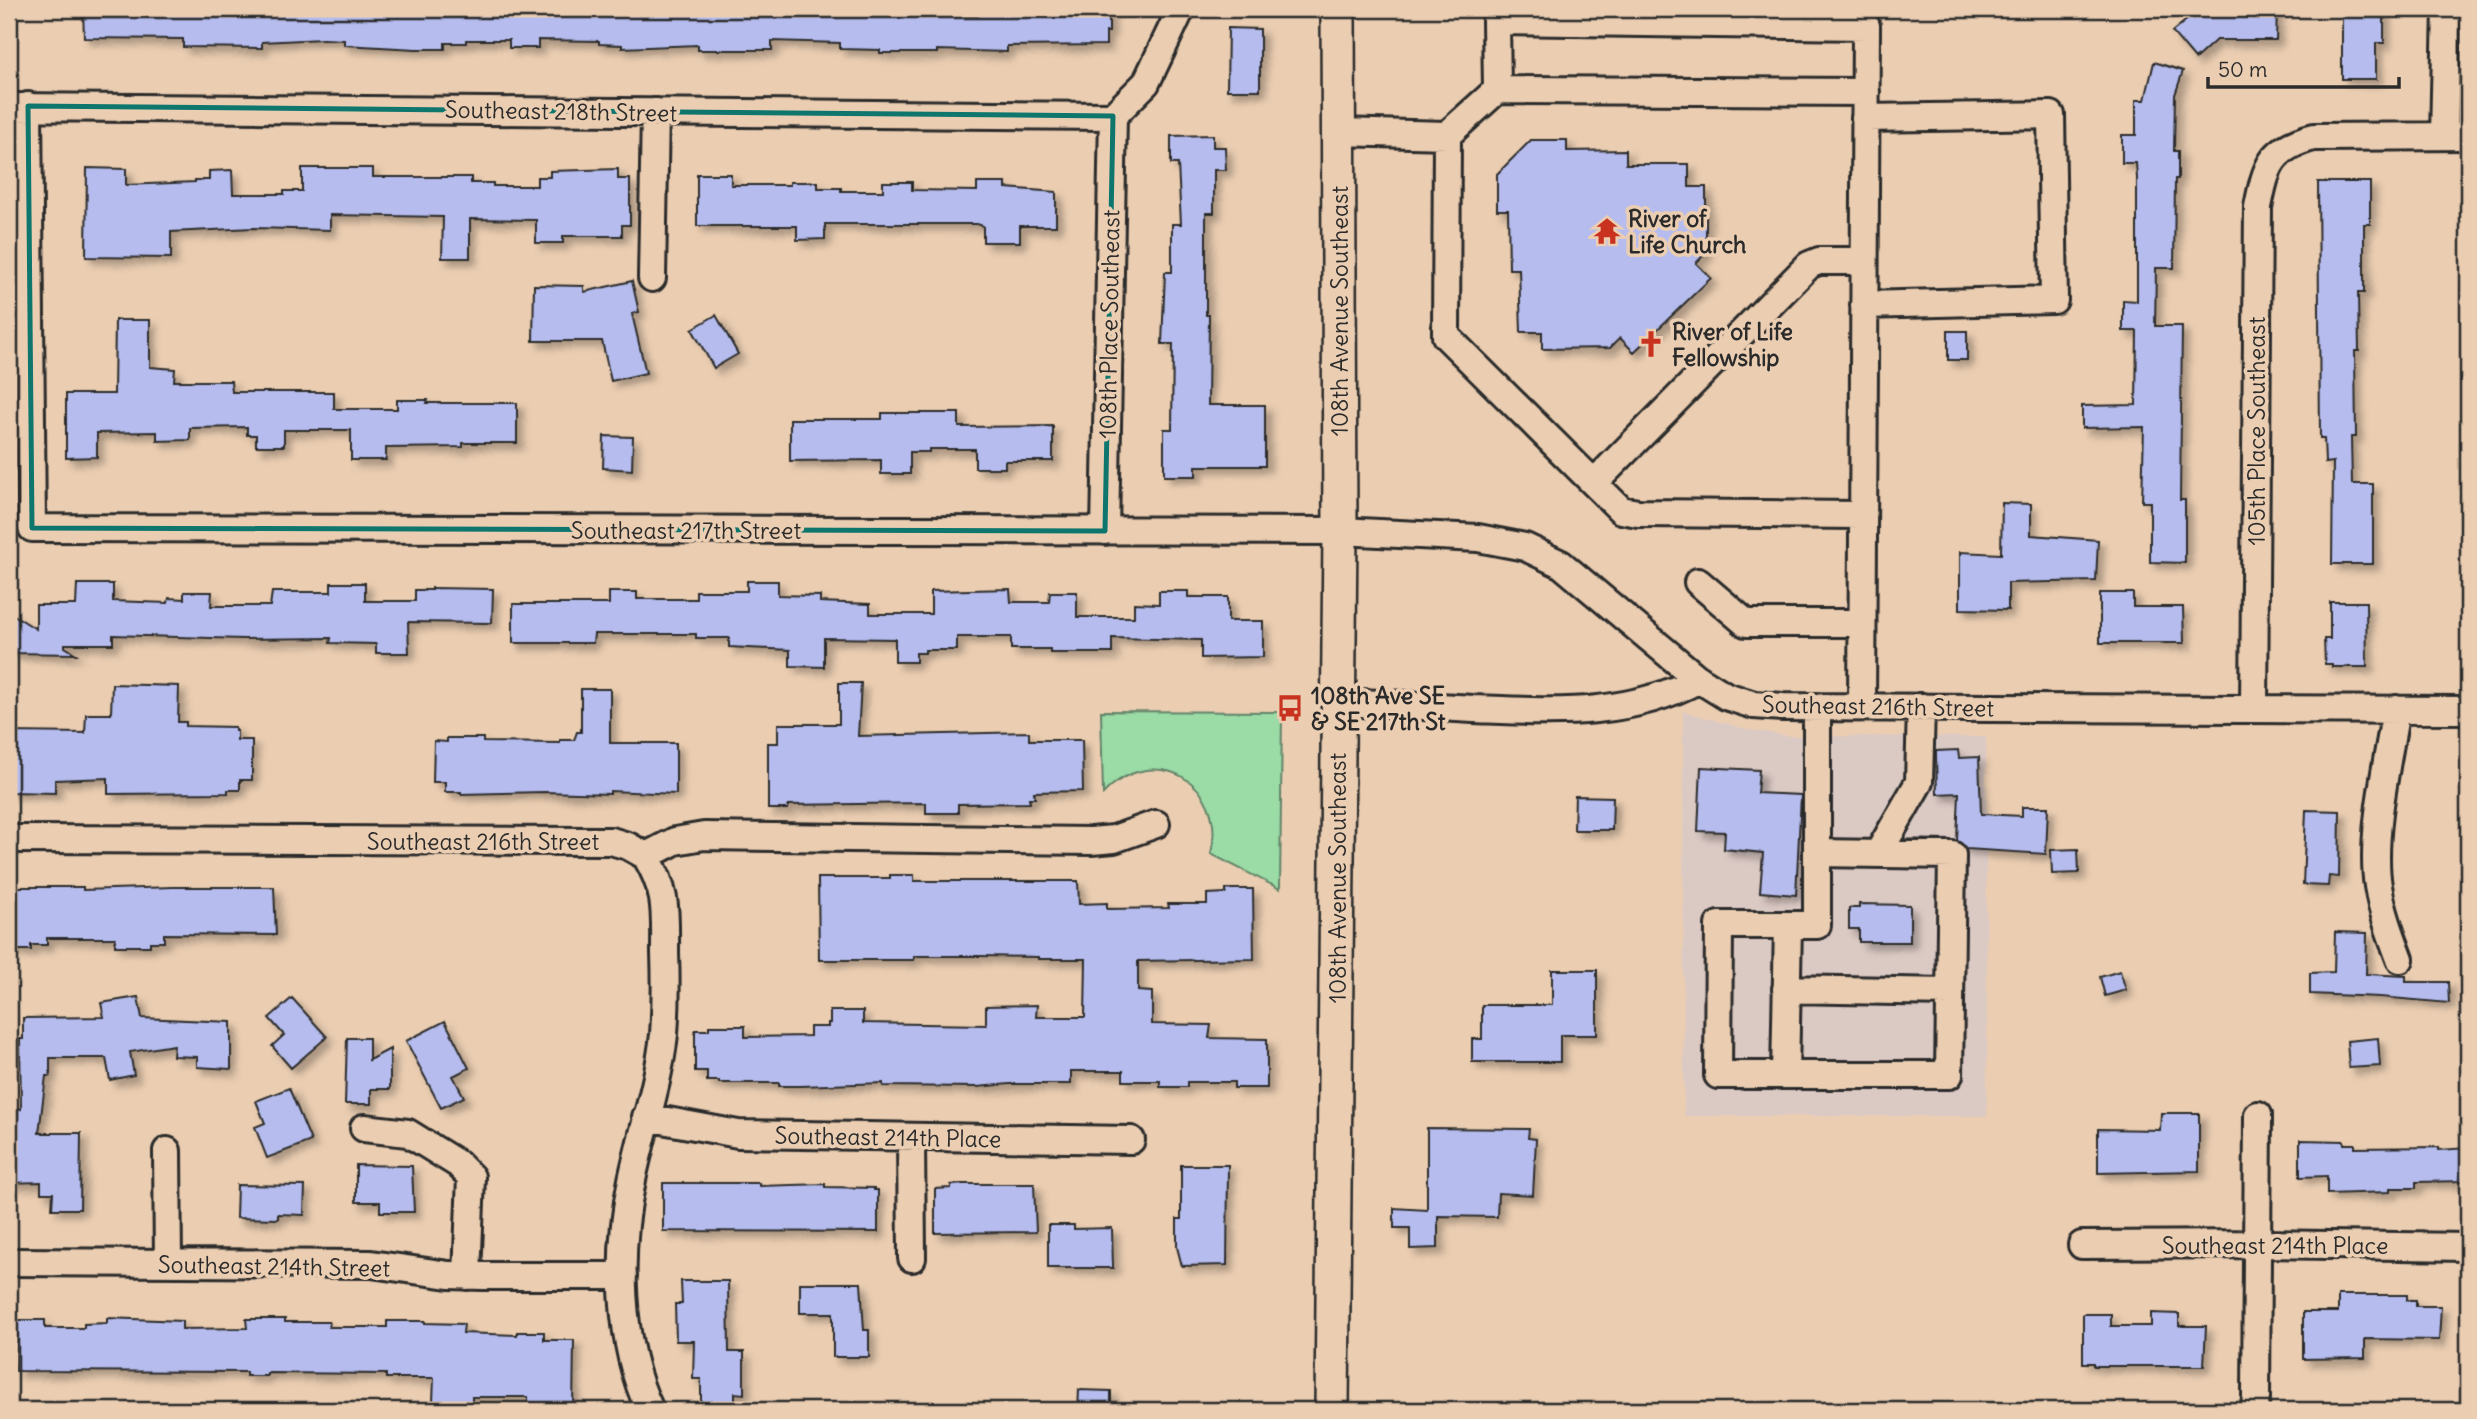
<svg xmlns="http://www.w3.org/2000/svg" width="2477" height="1419" font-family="Delius,sans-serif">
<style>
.built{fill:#dbc9c4}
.green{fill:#9adba6;stroke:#628368;stroke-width:2}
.building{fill:#b6bdee;stroke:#2b2b2b;stroke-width:2;filter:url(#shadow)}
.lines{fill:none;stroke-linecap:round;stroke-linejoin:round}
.minor-casing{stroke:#2b2b2b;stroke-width:32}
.major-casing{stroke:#2b2b2b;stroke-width:38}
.minor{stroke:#ebceb2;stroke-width:26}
.major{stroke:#ebceb2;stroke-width:33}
.marked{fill:none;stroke:#0f766e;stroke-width:5;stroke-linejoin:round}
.labels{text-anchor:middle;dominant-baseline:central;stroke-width:7;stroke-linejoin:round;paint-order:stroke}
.street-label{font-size:23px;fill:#2b2b2b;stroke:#ebceb2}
.poi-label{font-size:23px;font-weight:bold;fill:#2b2b2b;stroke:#ebceb2;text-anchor:start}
</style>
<defs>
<filter id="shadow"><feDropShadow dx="6" dy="6" stdDeviation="3.5" flood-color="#0004"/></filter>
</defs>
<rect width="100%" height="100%" fill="#ebceb2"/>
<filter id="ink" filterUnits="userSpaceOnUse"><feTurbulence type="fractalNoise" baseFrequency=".0143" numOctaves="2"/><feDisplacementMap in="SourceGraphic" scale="14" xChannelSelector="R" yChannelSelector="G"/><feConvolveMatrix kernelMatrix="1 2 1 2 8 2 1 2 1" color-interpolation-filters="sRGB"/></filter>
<g filter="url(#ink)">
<path class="built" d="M1683,711L1749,730L1790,736L1986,737L1987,1116H1684Z"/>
<path class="green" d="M1101,711L1282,712L1280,889L1211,854C1228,782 1153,740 1103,794Z"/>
<path class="building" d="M83,9H587L787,12V9H927V16H978V9H1109V32H1106V45L1007,46V52L937,50V53H880V50L840,49V43L772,41V50H698V45L622,48V45L599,44V41L538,40V48H509V40H466V43H445V49H416L344,45V40L323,39L262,42V48L183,47V39L84,38Z
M2200,9H2277L2276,40H2216L2195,59L2172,32Z
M2342,9H2384V43H2376V79H2342Z
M1228,28L1260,29V90H1227Z
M2154,62L2183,71L2175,95L2174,151H2178V179H2175L2174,268H2156L2155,326H2182L2180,500H2185V563L2150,562V502H2142L2144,427L2082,428V406L2136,405L2137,331H2123V300L2137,301V179L2136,163H2122V135H2136V100H2145Z
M1213,135V147H1225L1226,170H1214V213H1206V315H1209L1208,405H1265V466H1196V476H1164V429H1172L1173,344H1162L1165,272H1172V224H1181L1178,164H1171V136Z
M1531,140H1567V151L1626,150V164H1689V187H1706V253L1696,263L1711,278L1634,352L1620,338L1610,348L1542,349V332H1521L1519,269H1509L1508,210H1497V174Z
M87,168L126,169V185L195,182V180H209V171L232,170L233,194H284V191H302V168H373V177H471V183H493V186H537V177H550V171L618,169V179H630V225H622V236H563V243H536V220L470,219V258H442L443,217L330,215V230L254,228L171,232V258L86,257Z
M697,174H731V185H790V182H818V188H841V191H883V182H912V190L977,191V183H1006V188L1056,192V226H1020V242H983V226L977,224H825V239L797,240V226H697Z
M2318,182H2370V224H2364V293H2358L2359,351H2355L2356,437H2351L2352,484H2373V564H2332L2333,462L2325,463L2324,438H2320Z
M632,281L639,312L632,314L646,373L611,381L602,341H533L534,285L584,286V292Z
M716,315L738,354L714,368L692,329Z
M115,320H150V367L175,369L174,381H231L232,392H334V409H397V400H428L427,403H517V443H463V447L386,448V460H351V430H284V446H256V435H247V427L190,428V440L157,441V432L97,433V457L66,458V394H114Z
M1948,331H1967V360H1948Z
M882,413H959V427L1053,426V461H1005V468H975V449H929V452H910V474H881V460L790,461V419H882Z
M604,436L633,437L632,470L603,468Z
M2002,503L2031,504V535L2098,540L2096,581L2008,583V610L1960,609V552L2001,554Z
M747,581H778V595L820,596V602L870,604V614H931V591L1010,589L1011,602H1049L1050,592H1077V617H1134V603L1159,604V591H1188V597H1228V621H1263V657L1201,658V640L1112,638V653H1050V649H1011V637H957V650H925V653H916V662H895V639L824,638V667L790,666V650L729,647V638H696V634H594L593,643H513V604H609V592H637V599H696V591H747Z
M331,583H365V601H415V590H432V588L493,589L492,623L408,622L409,653H376V644L330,643L331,638L243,639L113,635V644H65V647L76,654L9,653V612L36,629V605H76L77,584H113V601L168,603L169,598L184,599V592H212L211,606H270L272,592H331Z
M2100,593H2133V607H2183L2184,643H2100Z
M2330,602H2366L2367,667H2332V664H2325L2324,639H2330Z
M839,683H861L858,736L1029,732V740H1082L1083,791L1034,792L1035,798H1029L1030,803L958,804V813H926V803L788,805V809H768V743H778V724H839Z
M112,684L179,686L178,722H186V726L235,727V731H237V740H252V780H240V790H228V793L108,794V778L55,780V793L9,792V732L85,733L86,714H111Z
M581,689H610V743H676V794L610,791V794L544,792L461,794V792H445V782H433L434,741L447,742V738H483V742L560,743V740H574L577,732H581Z
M1958,750L1959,758L1979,757L1981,814L2022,816V807H2048L2046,854L1966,849L1957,841L1959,793L1937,794L1936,754V751Z
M1701,767L1759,770L1757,793L1801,795L1796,895L1760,892L1763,853L1724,849L1725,832L1698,831Z
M1575,796L1613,797L1612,830H1574Z
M2306,810L2340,811L2339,877L2329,876L2328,886L2303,885Z
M2078,849L2079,873L2052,874L2051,850Z
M890,875H914V881H1078L1079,904L1107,903V909L1169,908L1168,904H1207V894L1226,893V889H1253L1254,959L1138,961V991L1152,992V1024L1211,1025L1209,1038L1267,1039V1088H1234V1082H1187V1087H1160V1081H1123V1071H1071V1084H1010L977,1087L883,1086V1083L801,1086H779V1083H719V1081H707V1071H695V1030H709V1026H745V1037L810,1036V1027H828V1023H830V1011H863V1023L986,1025V1006L1037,1005L1036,1017H1085L1086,959H1038V957L980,956H914V960H819L818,878H890Z
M9,887H83V890L173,887H274L276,935L164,934V942H150V946H115V938H47V945H31V950H9Z
M1859,904L1910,905V942H1859V929H1849V908H1859Z
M2335,932L2367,933L2366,974L2406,976V982H2448L2449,1003L2380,997L2310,994V973L2334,972Z
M1552,970H1597V1035H1560V1062H1472V1039H1482V1005H1552Z
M2120,971L2126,990L2105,996L2100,977Z
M138,997L142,1018L231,1022V1069L197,1067V1057L173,1056L174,1045L130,1052L134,1075L110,1080L106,1058H50V1076H46L39,1133H81L80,1209H52L53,1193H41V1182L9,1183V1138H17L18,1108L21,1109L20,1039H23V1018L104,1017L101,1003Z
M292,998L327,1037L291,1068L272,1046L284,1035L269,1018Z
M445,1021L469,1068L453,1076L464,1097L441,1108L406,1041Z
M347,1038H369V1060L390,1049V1089H371V1104H345Z
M2378,1038L2380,1066L2349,1068L2347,1041Z
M289,1088L311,1141L267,1158L255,1127L265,1123L256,1101Z
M2161,1113H2199V1171L2098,1173V1129L2160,1130Z
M1427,1128L1529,1129L1528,1138L1536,1139L1533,1195L1498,1193L1497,1217L1438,1216V1248L1410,1249V1228H1394V1208L1427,1210Z
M2300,1140L2344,1141V1144H2355V1148L2439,1147V1150L2468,1148V1181L2416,1182V1188H2390V1192L2327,1194V1176L2300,1177Z
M356,1165L412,1166L414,1212H380V1202H356Z
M1181,1165H1228L1227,1265L1182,1266L1177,1247V1219H1181Z
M663,1183H759V1186L825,1184V1187L874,1188V1190H878V1232L663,1231Z
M960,1184H1034L1036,1232L935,1233V1189L951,1188V1185Z
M237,1185L305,1186L304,1215L278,1214V1219L236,1218Z
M1048,1225H1074V1229L1112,1228L1113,1268H1048Z
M681,1281H728L729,1352H744V1394L735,1393V1409L701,1410V1379H693L694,1341H676L675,1304H682Z
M800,1283H861L864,1330H869V1357H833V1313H800Z
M2338,1295H2407V1300H2416V1306H2441L2439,1340L2365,1339V1358L2303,1359V1312H2338Z
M2151,1313L2179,1314V1326H2206L2204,1366H2094V1363H2083V1314H2111V1326H2151Z
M107,1318L182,1321V1329L247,1328L246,1319H285V1322H329V1327H387V1321H425V1323L464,1324L463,1333L517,1335V1332H544V1340H574L573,1410H528V1397H472V1402L433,1401L434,1378H386V1374L267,1373V1376H246V1372L16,1371L17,1320H45V1328H84V1324L107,1323Z
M1079,1390L1111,1391V1410H1078Z"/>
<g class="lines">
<defs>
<path id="minor" d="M1497,90L1496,21L1866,26L1862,707
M28,106L32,528L1340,531L1478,538L1525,547L1561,564L1697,678L1726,696L1754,705L1783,707L2468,710
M9,107L1113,116
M1113,116L1146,83L1181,9
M1338,132L1447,135L1497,90L1866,92
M1447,135L1446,336L1621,510L1638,513L1863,515
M2444,135L2447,9
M652,278L655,112
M1864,305L2054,300L2051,115L1865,118
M1594,483L1809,265L1819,261H1864
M1105,531L1113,116
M1698,582L1746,623H1862
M1338,702C1383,704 1428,706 1473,709C1552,712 1628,718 1699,679
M1817,707V925H1719L1718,1075H1949L1952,855L1817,853
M2254,708L2258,207C2266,167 2270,148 2314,137L2468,136
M2396,709C2388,760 2370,836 2378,886C2382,911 2391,935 2400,959
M9,839L611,841L628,846L646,856L675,841L704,836L1091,841L1114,839L1156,824
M1878,854L1919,782L1921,707
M646,856C668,893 665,912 665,953C666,980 666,1007 664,1034C659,1083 642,1131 632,1180C617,1252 618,1343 650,1410
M1786,989L1950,992
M1785,1075L1788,925
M646,1117L738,1134L1131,1140
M364,1128L408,1133L458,1164L471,1177L467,1276
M911,1138L912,1258
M167,1151L168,1263
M2082,1245L2259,1244L2468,1247
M9,1262L371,1264L449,1275L483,1276H623
M2254,1410L2256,1398L2258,1115"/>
<path id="major" d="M1332,1410L1340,531L1338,9"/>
</defs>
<use href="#minor" class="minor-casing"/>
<use href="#major" class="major-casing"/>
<use href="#minor" class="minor"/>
<use href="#major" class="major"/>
</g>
</g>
<path class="marked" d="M28,106L1113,116L1105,531L32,528Z"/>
<defs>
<symbol id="temple-bare" viewBox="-9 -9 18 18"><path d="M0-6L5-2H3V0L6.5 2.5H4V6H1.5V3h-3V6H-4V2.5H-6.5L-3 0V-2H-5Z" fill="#c8321e" stroke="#ebceb2" stroke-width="2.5" paint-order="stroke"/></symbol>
<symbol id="church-bare" viewBox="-9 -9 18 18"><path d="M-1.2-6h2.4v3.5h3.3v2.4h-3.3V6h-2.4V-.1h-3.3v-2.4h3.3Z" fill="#c8321e" stroke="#ebceb2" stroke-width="2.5" paint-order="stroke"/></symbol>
<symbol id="bus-bare" viewBox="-9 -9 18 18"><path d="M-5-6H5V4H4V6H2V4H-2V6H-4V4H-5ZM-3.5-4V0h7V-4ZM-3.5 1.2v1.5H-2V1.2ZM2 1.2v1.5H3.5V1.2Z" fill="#c8321e" stroke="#ebceb2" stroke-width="2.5" paint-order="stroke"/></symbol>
</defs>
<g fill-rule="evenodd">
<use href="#temple-bare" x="1588" y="212" width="38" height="38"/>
<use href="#church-bare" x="1632" y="325" width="38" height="38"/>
<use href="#bus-bare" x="1271" y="689" width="38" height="38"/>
</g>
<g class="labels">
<g class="street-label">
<text transform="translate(561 111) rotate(1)">Southeast 218th Street</text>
<text transform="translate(1339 311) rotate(-90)">108th Avenue Southeast</text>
<text transform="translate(1109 324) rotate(-89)">108th Place Southeast</text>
<text transform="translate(2256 431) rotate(-90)">105th Place Southeast</text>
<text x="686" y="530">Southeast 217th Street</text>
<text transform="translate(1878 706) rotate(1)">Southeast 216th Street</text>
<text x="483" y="841">Southeast 216th Street</text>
<text transform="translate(1337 878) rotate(-90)">108th Avenue Southeast</text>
<text transform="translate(888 1137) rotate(1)">Southeast 214th Place</text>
<text x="2275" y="1245">Southeast 214th Place</text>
<text transform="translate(274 1266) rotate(1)">Southeast 214th Street</text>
</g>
<g class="poi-label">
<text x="1628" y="218">River of<tspan x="1628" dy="26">Life Church</tspan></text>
<text x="1672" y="331">River of Life<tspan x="1672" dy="26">Fellowship</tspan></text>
<text x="1311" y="695">108th Ave SE<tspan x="1311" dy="26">&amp; SE 217th St</tspan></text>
</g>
</g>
<rect width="2477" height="1419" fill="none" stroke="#ebceb2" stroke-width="35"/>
<rect x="18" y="18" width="2442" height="1384" fill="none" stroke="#2b2b2b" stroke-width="2.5" filter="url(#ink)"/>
<path d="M2208 77v10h191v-10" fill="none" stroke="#2b2b2b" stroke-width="3.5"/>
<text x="2218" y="77" font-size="21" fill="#2b2b2b" stroke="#ebceb2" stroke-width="5" paint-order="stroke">50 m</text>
</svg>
